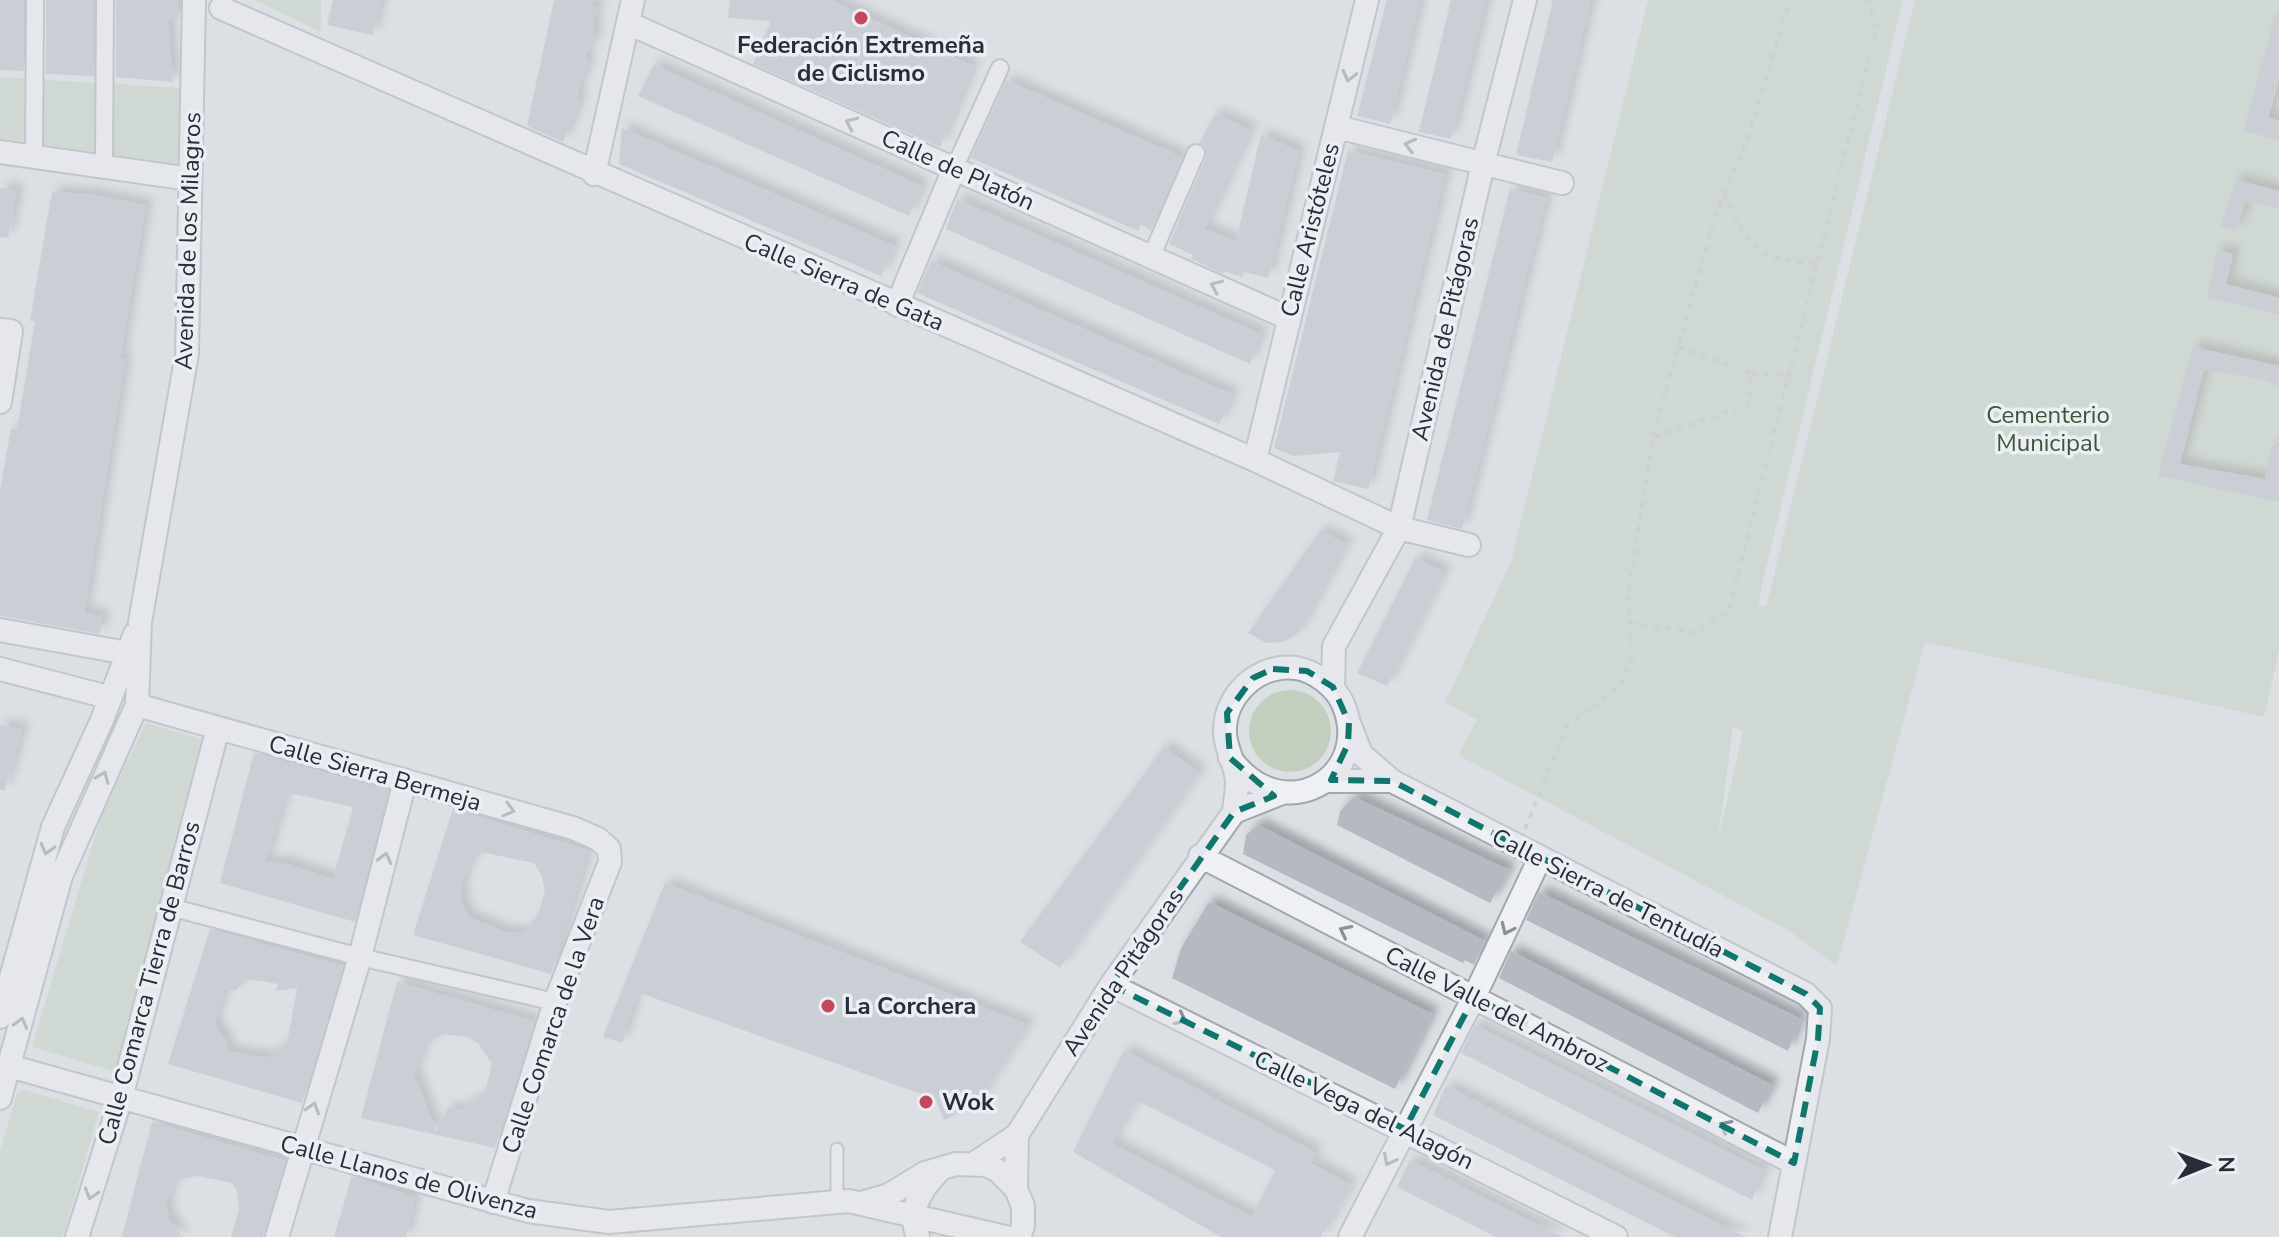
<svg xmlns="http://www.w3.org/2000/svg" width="2279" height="1237" font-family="'Nunito Sans',sans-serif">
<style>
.green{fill:#c2cfbe;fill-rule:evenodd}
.building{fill:#b4b9c2;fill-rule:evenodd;filter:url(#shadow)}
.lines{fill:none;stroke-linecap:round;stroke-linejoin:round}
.service-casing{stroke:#a2a7ae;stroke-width:15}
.pedestrian-casing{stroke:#a2a7ae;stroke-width:20}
.minor-casing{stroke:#a2a7ae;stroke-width:26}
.path{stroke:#bbbec4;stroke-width:4;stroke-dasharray:6 6;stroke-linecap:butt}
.service{stroke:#eff0f4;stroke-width:11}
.pedestrian{stroke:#eff0f4;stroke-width:16}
.minor{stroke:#eff0f4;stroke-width:22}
.oneway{stroke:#8b8f97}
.marked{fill:none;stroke:#0f766e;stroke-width:6;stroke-dasharray:16 10;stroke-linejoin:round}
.poi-dot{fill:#c3485b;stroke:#ebeff3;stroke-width:3}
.labels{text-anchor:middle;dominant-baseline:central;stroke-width:7;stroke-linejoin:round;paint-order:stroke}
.poi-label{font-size:24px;font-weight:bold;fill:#272e3a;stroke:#ebeff3;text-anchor:start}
.street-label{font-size:24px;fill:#272e3a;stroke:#ebeff3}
.park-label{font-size:24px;fill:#3b5535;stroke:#ebeff3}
</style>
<defs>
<filter id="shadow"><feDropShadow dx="7" dy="-7" stdDeviation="4" flood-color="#0004"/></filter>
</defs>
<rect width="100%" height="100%" fill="#dce0e5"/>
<path class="green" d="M254,0H321V32Z
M1648,0H1903L1764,577L1758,605L1766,607L1915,0H2279V652L2264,717L1925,642L1837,966L1786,929L1458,755L1477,720L1445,702L1511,562ZM1733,727L1743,732L1718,840Z
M0,77L181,88L177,182L0,154Z
M1249 731a41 41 0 1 1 82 0a41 41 0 1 1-82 0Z
M146,723L208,741L116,1072L32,1047L102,813Z
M25,1090L99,1112L63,1237H0V1152L17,1093Z"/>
<path class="building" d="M0,0H24V71L0,70Z
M46,0H94V76L46,74Z
M116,0H177L178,20H168L173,82L116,77Z
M333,0H381L373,35L327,25Z
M554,0H594L592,6L599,8L594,16V42L585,53L588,64L578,90L579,103L563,142L527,126Z
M730,0H830L973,66L940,147L753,64L771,21L728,18Z
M1387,0H1420L1390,124L1357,116Z
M1451,0H1486L1451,139L1419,132Z
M1553,0H1591L1552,162L1516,155Z
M2274,20H2279V82L2268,118L2279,121V140L2244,131Z
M654,65L922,186L909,216L638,96Z
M1006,80L1182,157L1151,230L1141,224L1138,231L971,158Z
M1215,114L1251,130L1204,229L1236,241L1261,135L1299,151L1268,278L1244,272L1242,277L1224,271L1223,274L1191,259L1193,255L1169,244L1206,157L1205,147L1199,143Z
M622,128L895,246L881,276L619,164Z
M1348,151L1445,174L1368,489L1333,481L1340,452L1293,456L1274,448Z
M2236,180L2279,191V208L2246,201L2235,231L2221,226Z
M0,188L17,190L8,238L0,237Z
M1510,189L1546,198L1462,529L1427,520Z
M52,192L88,194L146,205L120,359L125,360L84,613L102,616L100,634L0,616V489L11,429H17L35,321H30Z
M957,199L1261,334L1250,364L946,229Z
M2217,250L2233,254L2226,284L2279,298V314L2207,298Z
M931,261L1233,395L1219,424L917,293Z
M2193,347L2279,366V386L2260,379L2204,370L2180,464L2265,479L2272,446L2279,447V502L2158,476Z
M1320,531L1347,544L1299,632L1284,642L1266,643L1248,633Z
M1416,557L1444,573L1387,686L1357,673Z
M0,725L22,729L5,790H0Z
M1164,747L1200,773L1060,968L1020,942Z
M254,753L388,790L355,922L220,883ZM286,792L353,807L333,879L285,863L265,862Z
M1354,797L1509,870L1490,903L1337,825L1340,811Z
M453,809L588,850L551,974L413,935ZM481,852L534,863L542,876L545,891L538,915L524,933L506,932L470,918L462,905V882L470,863Z
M1258,825L1485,941L1474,965L1465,960L1463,963L1243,854L1246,835Z
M665,883L1029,1025L975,1106L944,1120L935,1099L637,992L622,1043L603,1037Z
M1539,892L1801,1019L1788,1051L1526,920Z
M1209,902L1432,1014L1395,1089L1172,978L1181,948Z
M210,929L343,966L302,1103L168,1064ZM248,979L278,984L276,991L297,988L287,1044L268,1058L228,1051L226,1041L214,1024L224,990H236Z
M1511,951L1772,1085L1758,1113L1499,978Z
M397,982L534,1021L495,1148L361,1118ZM443,1034L466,1037L478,1043L492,1064L484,1096L459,1110L448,1108L436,1131L414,1074L423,1046Z
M1475,1025L1764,1170L1752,1200L1461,1053Z
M1124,1050L1316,1153L1311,1163L1351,1185L1321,1237H1221L1073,1152ZM1136,1100L1275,1170L1252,1217L1112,1143Z
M1446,1086L1745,1237H1675L1433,1115Z
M152,1122L285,1161L263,1237H231L239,1209L237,1191L232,1183L198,1176L175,1180L166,1203L169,1220L183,1237H122Z
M1410,1160L1562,1237H1496L1397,1187Z
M352,1176L415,1197L406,1237H334Z"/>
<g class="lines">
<defs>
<path id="service" d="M837,1202V1149"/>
<path id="pedestrian" d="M34,157L35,0
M104,167L105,0
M954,169L1000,68
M1151,257L1196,153
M170,907L360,957L555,1002"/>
<path id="minor" d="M221,8L1255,460L1399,528L1469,545
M628,23L1288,318
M1337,127L1562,183
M0,152L190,179
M594,174L633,0
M897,305L954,169
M0,330L11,331L0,402
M1255,460L1367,0
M0,630L127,653
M0,669L108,697
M1333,687L1334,646L1399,528L1483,164L1525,0
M137,705L573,828L598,839L609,849L610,862L555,1002L493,1202
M1349,723L1361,754L1392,781L1806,994L1820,1008L1818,1039L1780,1237
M1230,758C1283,831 1374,776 1343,704C1336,687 1315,671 1296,668C1258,663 1223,696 1225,734C1226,750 1236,765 1237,781C1237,791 1235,802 1234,812
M1325,781H1391
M1200,856L1794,1163
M1111,985L1616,1237
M0,1017L53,827L102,720L135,634
M9,1066L528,1211L609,1222L849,1201L1005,1237
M0,1098L61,876L137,705L140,622L187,354L194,0
M975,1163L1017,1135L1111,985L1234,812L1282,793
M1016,1189L1017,1135
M861,1203L889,1195L925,1173L956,1164L986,1165L997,1170L1016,1189L1023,1206V1226L1019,1237
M77,1237L121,1098L218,728
M277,1237L360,957L405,781
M918,1237C907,1212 921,1189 938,1172
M1350,1237L1474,997L1540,858"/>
</defs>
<use href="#service" class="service-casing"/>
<use href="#pedestrian" class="pedestrian-casing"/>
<use href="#minor" class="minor-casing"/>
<path class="path" d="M1724,193C1751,249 1752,259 1817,264
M1752,373L1789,376
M1654,437L1748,405L1752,373L1678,347
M1630,623L1696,633L1729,610L1876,31L1869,3L1860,0
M1525,829L1567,726L1620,686L1632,657L1628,594L1653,437L1716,212L1748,137L1790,0"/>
<use href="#service" class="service"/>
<use href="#pedestrian" class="pedestrian"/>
<use href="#minor" class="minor"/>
</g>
<defs><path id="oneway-chevron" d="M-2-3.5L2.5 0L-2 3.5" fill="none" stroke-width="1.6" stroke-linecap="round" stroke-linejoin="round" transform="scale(2)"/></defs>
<g class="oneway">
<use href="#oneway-chevron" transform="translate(1349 76) rotate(103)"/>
<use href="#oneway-chevron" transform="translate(851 123) rotate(-156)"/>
<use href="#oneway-chevron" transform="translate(1410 145) rotate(-166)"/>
<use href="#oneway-chevron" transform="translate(1216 286) rotate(-156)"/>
<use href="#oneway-chevron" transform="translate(103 777) rotate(-67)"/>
<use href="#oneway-chevron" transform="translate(509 810) rotate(16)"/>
<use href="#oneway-chevron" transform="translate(47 849) rotate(105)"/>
<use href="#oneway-chevron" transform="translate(385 858) rotate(-76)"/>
<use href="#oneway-chevron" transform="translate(1507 929) rotate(115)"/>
<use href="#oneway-chevron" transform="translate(1345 931) rotate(-153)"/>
<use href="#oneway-chevron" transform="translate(1181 1019) rotate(26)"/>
<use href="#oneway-chevron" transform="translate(21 1023) rotate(-75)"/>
<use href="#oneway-chevron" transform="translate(313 1108) rotate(-73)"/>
<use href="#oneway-chevron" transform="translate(1725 1126) rotate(-153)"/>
<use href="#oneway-chevron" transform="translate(1389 1160) rotate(117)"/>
<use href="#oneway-chevron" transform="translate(91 1194) rotate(107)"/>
</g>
<path d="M0 0H2279V1237H0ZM1273,669L1307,671L1333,687L1349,723L1348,744L1331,780L1392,781L1806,994L1820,1008L1818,1039L1794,1163L1474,997L1405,1129L1111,985L1234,812L1274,796L1230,758L1227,713L1253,678Z" fill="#dce0e5" fill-opacity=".55" fill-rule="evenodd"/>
<path class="marked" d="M1273,669L1307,671L1333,687L1349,723L1348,744L1331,780L1392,781L1806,994L1820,1008L1818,1039L1794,1163L1474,997L1405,1129L1111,985L1234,812L1274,796L1230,758L1227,713L1253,678Z"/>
<g class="poi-dot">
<circle cx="861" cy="18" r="8"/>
<circle cx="828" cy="1006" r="8"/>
<circle cx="926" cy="1102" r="8"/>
</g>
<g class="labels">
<g class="poi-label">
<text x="861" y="45" text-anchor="middle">Federación Extremeña<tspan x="861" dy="28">de Ciclismo</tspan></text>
<text x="844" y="1006">La Corchera</text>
<text x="942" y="1102">Wok</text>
</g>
<g class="street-label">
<text transform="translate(958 170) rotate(24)">Calle de Platón</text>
<text transform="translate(1310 230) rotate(-76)">Calle Aristóteles</text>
<text transform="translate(188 241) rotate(-88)">Avenida de los Milagros</text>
<text transform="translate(844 282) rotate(23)">Calle Sierra de Gata</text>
<text transform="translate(1445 329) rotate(-77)">Avenida de Pitágoras</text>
<text transform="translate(375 773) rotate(16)">Calle Sierra Bermeja</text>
<text transform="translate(1608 893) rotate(27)">Calle Sierra de Tentudía</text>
<text transform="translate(1123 972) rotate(-56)">Avenida Pitágoras</text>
<text transform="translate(149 983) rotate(-75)">Calle Comarca Tierra de Barros</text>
<text transform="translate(1497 1009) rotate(27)">Calle Valle del Ambroz</text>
<text transform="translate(553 1025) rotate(-71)">Calle Comarca de la Vera</text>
<text transform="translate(1364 1110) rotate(26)">Calle Vega del Alagón</text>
<text transform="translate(409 1177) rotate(15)">Calle Llanos de Olivenza</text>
</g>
<g class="park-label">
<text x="2048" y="415">Cementerio<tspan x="2048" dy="28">Municipal</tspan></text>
</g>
</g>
<g transform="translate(2207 1165) rotate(89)" stroke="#ebeff3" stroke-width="6" paint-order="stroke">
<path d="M0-6L14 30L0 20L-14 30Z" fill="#272e3a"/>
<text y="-12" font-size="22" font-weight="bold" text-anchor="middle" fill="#272e3a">N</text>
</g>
</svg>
